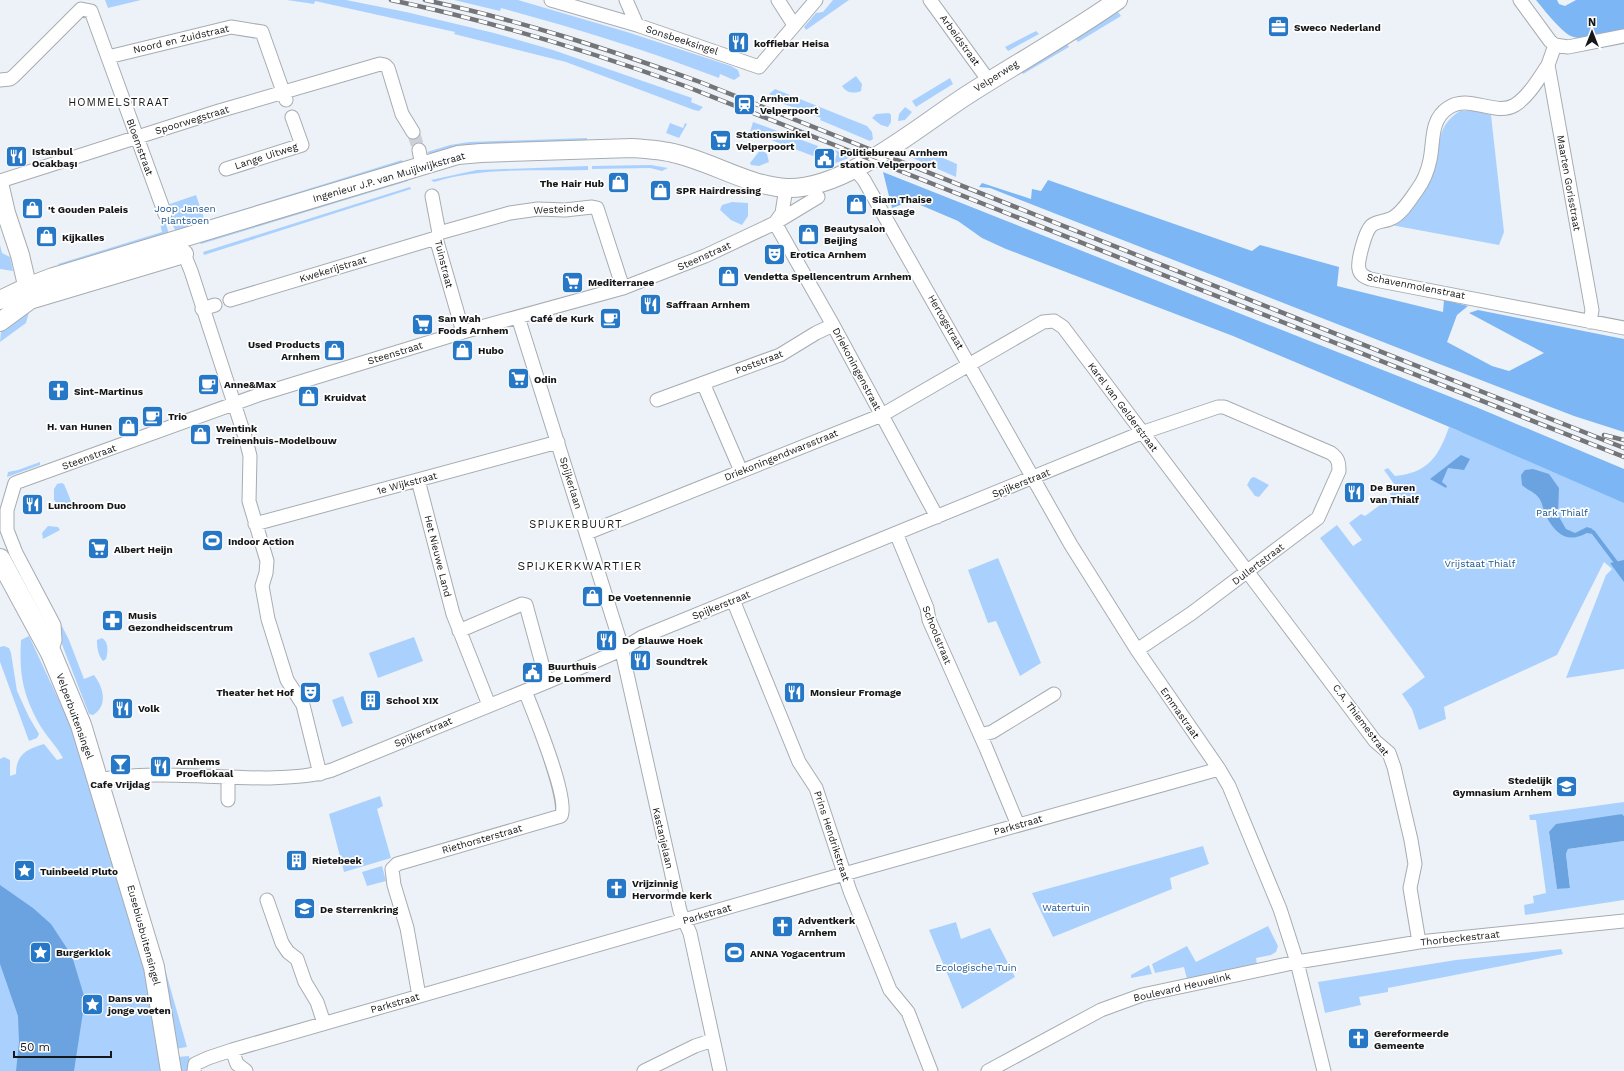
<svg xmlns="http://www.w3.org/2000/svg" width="1624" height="1071" font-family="'Work Sans',sans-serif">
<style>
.green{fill:#aad1fd}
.forest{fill:#7db6f4}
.water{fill:#6ba3e0}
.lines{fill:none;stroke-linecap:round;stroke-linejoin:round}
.stream{stroke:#6ba3e0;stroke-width:4}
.street-tunnel{stroke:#cdd1d7;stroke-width:13;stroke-dasharray:13 6;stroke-linecap:butt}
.street-casing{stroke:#a7acb1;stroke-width:15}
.secondary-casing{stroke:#a7acb1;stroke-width:20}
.primary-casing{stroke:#a7acb1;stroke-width:22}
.street{stroke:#fff;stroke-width:13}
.secondary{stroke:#fff;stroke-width:18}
.primary{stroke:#fff;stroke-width:20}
.rail-casing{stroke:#737579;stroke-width:4.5}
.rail{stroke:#fff;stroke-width:3;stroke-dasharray:9;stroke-linecap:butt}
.labels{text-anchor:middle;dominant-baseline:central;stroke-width:3.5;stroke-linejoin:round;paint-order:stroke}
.poi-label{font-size:10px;font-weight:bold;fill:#161719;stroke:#fff;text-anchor:start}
.street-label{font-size:10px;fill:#161719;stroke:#fff}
.park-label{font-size:10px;fill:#1d568f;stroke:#fff}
.neighbourhood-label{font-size:11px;letter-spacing:1px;fill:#161719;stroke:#fff}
.quarter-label{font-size:12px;letter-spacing:1px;fill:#161719;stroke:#fff}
</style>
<rect width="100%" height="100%" fill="#edf2f8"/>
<path class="green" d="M105,0H141L108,8Z
M287,0H346L406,12L494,33L553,50L692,98L691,102L703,107L699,111L694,110L566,62L454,34L455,32L315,1L314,4Z
M454,0H518L627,32L731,66L738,70L740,76L734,80L720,74L719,78C647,50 575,28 501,8L500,11Z
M833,0H849L806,30L804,27L816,13L823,12Z
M1118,12L1121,16L1078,42L1075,38Z
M1036,31L1039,34L1008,51L1005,47Z
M1067,44L1069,47L1023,74L1022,72Z
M856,76L862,84L861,91C854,94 846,93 842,86Z
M950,78L953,84L916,107L912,101Z
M775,89L867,126L872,132L873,139L870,141L820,120L821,118L776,101L777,98L769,94Z
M905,107L912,112L905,120L898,121L899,114Z
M1460,111H1475L1491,115L1504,232L1499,245L1391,225C1409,210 1423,197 1432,176C1443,151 1432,128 1460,111Z
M889,113L891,115V122L888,127L881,125L872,118L876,114Z
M753,122L818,146L813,156L750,132Z
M670,123L683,128L685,123L687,124L679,138L666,133Z
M587,138V143L432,156L427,152L450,145L469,142Z
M761,149L767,154L769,162L759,166L751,165L750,163Z
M922,149L957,164L956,177L906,155Z
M835,150L850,157L849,158L833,164L837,154Z
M402,160L404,167L194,225L176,232L164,206L196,195L205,221Z
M651,165L668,168L662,171L650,168L592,169V166Z
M588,166V170C538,171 481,167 434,182L431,180L477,170Z
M407,176L408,181L201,244L200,243L203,240Z
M410,187L411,189L204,255L203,252Z
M732,202L748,203V216L742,225L731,220L720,210L722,205Z
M165,221L169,234L60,268L58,264L162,232L160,223Z
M0,245L2,253L10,257L13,271L0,269Z
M29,312L26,323L0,342L1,332Z
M1449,427L1459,431L1624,471V669L1566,678L1606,575L1612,569L1604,562L1557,655L1444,707L1446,719L1419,730L1412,709L1402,694L1425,677L1320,538L1337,525L1353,546L1362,540L1349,523L1361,514L1365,516L1391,497L1390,493L1397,488L1384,470L1388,468L1395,476C1428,473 1439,456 1449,427Z
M40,462V465L7,477L8,472L18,470Z
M1254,477L1269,485L1259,497L1255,496L1247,485L1251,478Z
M61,483L64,484L73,506L71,511L60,507L54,500V489L57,484Z
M48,526L58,527L60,530L43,539L42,533Z
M998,558L1041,663L1020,676L996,621L988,623L968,570Z
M48,598L69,640L84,679L94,675C104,688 108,706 93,715L89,714L63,647Z
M29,636L67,718L89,777L86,778L93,801L97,800L142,946L162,1071H0V759L4,757L10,760V776L16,774C16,754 27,749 44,744L57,760L63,758C57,747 48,738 41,727C23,696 19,675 21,640Z
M414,637L423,661L378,678L369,653Z
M102,638C109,642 108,652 106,659L103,661C98,655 97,648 97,640Z
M4,646L9,648L11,653L17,691L29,717L39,734L37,738L29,741L0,662V647Z
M343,696L353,723L342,727L332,700Z
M380,796L383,806L377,809L391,858L344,872L329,814Z
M1624,802V816L1622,814L1549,833L1557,889L1570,887L1566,854L1568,849L1624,841V900L1525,915L1524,905L1534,903L1533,896L1546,893L1536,820H1530L1529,815Z
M1203,846L1209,864L1170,878L1172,889L1053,937L1032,893Z
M382,866L386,881L367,886L362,872Z
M956,922L961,939L990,928L1015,977L962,1009L929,930Z
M1268,926L1278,946L1276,952L1271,955L1256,958L1257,965L1187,979L1184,967L1155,973L1152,964L1187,946L1196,962Z
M1561,949L1563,954L1388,988V992L1359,997L1361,1005L1325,1013L1318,982L1456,960Z
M158,955H161L187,1047L175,1049Z
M1149,965L1152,974L1131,978V975Z
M189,1056L190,1061L187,1071H179L177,1057Z"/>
<path class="forest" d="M1536,0H1557L1559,4L1565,6L1576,0H1624V30C1608,33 1580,45 1566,33C1555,24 1545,11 1536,0Z
M883,172L1476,407L1624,469V503L1459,431L1233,336L1006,249L982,238L958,221L911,201L892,208Z
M1048,180L1252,251L1260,245L1339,267L1337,286L1443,312L1444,300L1468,306L1457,315L1447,342L1492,366L1509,371L1544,353L1469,313L1478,310L1624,339V432L1574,416L1429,360L990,188L979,187L982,183L1031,199L1032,189L1041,191Z"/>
<path class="water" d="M1461,455L1470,459L1464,470L1448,468L1442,482L1447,486L1446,488L1430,479Z
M1533,469L1549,474L1559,488L1558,515L1566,529L1575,533L1587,527L1593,529C1572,544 1558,539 1546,516C1543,510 1543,504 1539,498C1535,492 1527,490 1522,485L1521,475L1525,470Z
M1624,560V582L1610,563Z
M1622,814L1624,816V841L1568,849L1566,854L1570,888L1557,889L1549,832L1556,824Z
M0,885L33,908L51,924L72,956L85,999L74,1071H16L19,1042L18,1016L0,964Z"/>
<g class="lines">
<path class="stream" d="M1587,531L1593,532L1624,573"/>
<path class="street-tunnel" d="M413,132L419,150"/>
<defs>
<path id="street" d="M551,0L637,25L759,67L816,0
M626,0L637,25
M778,0L794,25
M930,0L989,81
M1520,0L1550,41L1555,45
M1555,45L1548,65L1592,310L1590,322
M1555,45L1568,47L1624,36
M108,57L231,27L262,32L286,100
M1548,65C1539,78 1529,96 1515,105C1495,117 1468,93 1448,108C1430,120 1434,141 1430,160C1428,170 1423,182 1417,190C1410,200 1401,215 1390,219C1383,222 1376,221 1371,226C1365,232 1357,262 1359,269C1360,275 1365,277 1370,279L1624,328
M0,80L10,79L14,76L81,9L91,11L165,214
M419,150L422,166
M854,168L864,180L1071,545L1137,650L1219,769L1229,786L1280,909L1297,962L1324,1071
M226,169L302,145L292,117
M0,181L219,111L380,64L385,65L388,68L402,114L413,132
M432,196L439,233L436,238
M775,223L833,325L937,517
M775,223L782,213L786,188
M439,233L510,213L538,209L565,210L592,207L597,208L623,288
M436,238L463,332
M184,254L191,271L246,440L250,456L249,501L267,561L266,573L262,586L268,619L287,680L303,705L320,774
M230,300L436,238
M202,309L215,305
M518,317L619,638L680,911L690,933L720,1071
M703,383L741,471
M657,400L780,355L816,333L833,325
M418,480L453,614L489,705
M255,524L558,442
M587,533L882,415L1043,322L1054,321L1063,327L1375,741L1389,753L1394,767L1411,840L1415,864L1410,888L1419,942
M896,533L927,608L929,620L986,748L1018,825
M733,600L799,762L816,788L850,891L890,990L908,1012L931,1071
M459,631L522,604L526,605L547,682
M51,653L55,640L54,625L16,553L7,530V510L15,483L261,394L463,332L623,288L705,256L775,223L818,197
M980,735L992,732L1054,694
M228,778V800
M98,780C149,770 213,778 266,778C289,777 310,777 332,770L547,682L621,650L642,637L1141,433L1218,407H1224L1331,453C1338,458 1339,462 1339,471L1318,518L1192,613L1137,650
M267,900L282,943L288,952L297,959L305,982L317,1002L324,1023
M419,996L407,928L394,885L392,869L397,864L561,816C570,801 533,711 525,691
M232,1050L237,1064L246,1071
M194,1071L195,1064L208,1058L232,1050L844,874L1219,769
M644,1071L695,1046L713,1040
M988,1071L1101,1010L1142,995L1297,962L1419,942L1624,921"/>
<path id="secondary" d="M0,187L6,213L20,255L30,298
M0,300L27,287L53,277L458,155L481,153L632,148C648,149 663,150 677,154C714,163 749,186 787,188C847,190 922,123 972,92C1021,61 1071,33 1118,0
M0,322L30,300L184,254"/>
<path id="primary" d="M0,559L51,653L81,725L154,967L171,1071"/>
</defs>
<use href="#street" class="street-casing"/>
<use href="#secondary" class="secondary-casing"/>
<use href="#primary" class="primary-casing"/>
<use href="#street" class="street"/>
<use href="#secondary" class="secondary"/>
<use href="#primary" class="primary"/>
<defs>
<path id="rail" d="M391,0C491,21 589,51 685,86L1624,457
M425,0C519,20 610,50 700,82L1624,448
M1604,435L1624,440"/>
</defs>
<use href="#rail" class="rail-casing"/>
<use href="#rail" class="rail"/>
</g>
<defs>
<symbol id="office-square" viewBox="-11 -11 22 22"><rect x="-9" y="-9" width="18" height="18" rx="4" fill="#2678c6" stroke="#fff"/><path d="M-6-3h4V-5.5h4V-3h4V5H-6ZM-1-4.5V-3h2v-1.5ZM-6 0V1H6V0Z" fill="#fff"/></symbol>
<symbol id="restaurant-square" viewBox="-11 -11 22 22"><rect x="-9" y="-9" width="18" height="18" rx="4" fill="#2678c6" stroke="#fff"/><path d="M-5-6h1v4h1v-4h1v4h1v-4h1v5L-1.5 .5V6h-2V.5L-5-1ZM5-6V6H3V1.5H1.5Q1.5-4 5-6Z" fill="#fff"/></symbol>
<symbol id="station-square" viewBox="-11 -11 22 22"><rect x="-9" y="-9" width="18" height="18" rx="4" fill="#2678c6" stroke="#fff"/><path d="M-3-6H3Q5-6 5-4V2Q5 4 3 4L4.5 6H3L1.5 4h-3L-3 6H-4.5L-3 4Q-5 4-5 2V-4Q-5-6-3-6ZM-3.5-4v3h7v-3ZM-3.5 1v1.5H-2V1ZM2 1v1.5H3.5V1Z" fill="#fff"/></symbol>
<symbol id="supermarket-square" viewBox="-11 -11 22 22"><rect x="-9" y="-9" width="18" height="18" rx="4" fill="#2678c6" stroke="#fff"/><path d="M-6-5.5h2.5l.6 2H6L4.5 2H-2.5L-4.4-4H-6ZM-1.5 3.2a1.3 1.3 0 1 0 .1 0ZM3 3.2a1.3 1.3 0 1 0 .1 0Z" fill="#fff"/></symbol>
<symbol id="civic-square" viewBox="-11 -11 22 22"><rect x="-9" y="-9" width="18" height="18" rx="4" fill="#2678c6" stroke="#fff"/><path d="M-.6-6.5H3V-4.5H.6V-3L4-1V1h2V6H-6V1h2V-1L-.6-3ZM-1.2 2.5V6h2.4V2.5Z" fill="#fff"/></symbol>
<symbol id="shop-square" viewBox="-11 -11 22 22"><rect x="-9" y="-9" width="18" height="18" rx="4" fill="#2678c6" stroke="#fff"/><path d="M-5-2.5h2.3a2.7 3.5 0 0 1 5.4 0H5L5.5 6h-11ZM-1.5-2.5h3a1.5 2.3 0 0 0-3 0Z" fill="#fff"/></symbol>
<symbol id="theatre-square" viewBox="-11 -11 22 22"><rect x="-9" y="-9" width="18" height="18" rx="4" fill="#2678c6" stroke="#fff"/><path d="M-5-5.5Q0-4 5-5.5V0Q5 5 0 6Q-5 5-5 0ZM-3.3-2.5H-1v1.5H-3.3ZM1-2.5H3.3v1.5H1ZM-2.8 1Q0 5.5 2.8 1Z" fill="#fff"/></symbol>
<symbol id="cafe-square" viewBox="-11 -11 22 22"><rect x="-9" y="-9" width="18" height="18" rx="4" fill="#2678c6" stroke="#fff"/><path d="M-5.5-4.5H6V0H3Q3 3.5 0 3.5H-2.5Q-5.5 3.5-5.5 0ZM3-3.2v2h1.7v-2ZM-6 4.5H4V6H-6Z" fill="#fff"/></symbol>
<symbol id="church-square" viewBox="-11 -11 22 22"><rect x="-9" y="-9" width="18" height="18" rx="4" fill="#2678c6" stroke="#fff"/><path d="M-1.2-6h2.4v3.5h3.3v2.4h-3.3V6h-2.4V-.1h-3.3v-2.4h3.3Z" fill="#fff"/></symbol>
<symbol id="stadium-square" viewBox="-11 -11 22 22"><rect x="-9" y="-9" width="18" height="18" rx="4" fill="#2678c6" stroke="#fff"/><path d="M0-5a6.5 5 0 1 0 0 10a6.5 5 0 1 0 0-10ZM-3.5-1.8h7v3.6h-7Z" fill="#fff"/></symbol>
<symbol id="pharmacy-square" viewBox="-11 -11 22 22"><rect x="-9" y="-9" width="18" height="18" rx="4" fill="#2678c6" stroke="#fff"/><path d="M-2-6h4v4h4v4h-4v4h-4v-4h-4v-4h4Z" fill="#fff"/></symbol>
<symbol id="building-square" viewBox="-11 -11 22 22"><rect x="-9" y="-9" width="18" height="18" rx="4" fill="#2678c6" stroke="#fff"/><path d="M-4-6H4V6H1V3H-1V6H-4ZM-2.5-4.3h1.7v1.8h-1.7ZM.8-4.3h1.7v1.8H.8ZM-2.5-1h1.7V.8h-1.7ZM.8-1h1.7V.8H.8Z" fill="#fff"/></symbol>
<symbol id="bar-square" viewBox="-11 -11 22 22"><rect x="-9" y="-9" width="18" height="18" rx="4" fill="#2678c6" stroke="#fff"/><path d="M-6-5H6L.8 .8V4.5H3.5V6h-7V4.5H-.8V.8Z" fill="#fff"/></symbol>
<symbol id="school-square" viewBox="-11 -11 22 22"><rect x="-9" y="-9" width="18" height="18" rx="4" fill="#2678c6" stroke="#fff"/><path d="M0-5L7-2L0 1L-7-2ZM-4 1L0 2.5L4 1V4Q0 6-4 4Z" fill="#fff"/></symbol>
<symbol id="sight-square" viewBox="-11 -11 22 22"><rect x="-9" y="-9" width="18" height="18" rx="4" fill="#2678c6" stroke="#fff"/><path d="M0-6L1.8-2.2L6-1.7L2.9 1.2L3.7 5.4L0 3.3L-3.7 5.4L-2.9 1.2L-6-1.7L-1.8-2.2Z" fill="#fff"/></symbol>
</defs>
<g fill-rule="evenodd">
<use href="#office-square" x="1266" y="14" width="25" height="25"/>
<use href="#restaurant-square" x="726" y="30" width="25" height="25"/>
<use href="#station-square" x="732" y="92" width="25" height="25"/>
<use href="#supermarket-square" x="708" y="128" width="25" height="25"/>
<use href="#restaurant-square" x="4" y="144" width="25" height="25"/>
<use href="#civic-square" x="812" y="146" width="25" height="25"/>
<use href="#shop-square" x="606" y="170" width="25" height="25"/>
<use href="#shop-square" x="648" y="178" width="25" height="25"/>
<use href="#shop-square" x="844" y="192" width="25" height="25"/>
<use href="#shop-square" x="20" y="196" width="25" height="25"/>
<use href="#shop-square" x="796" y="222" width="25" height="25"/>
<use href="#shop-square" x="34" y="224" width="25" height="25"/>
<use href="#theatre-square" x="762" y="242" width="25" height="25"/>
<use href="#shop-square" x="716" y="264" width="25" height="25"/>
<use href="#supermarket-square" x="560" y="270" width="25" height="25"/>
<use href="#restaurant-square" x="638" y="292" width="25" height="25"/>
<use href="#cafe-square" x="598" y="306" width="25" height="25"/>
<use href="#supermarket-square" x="410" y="312" width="25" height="25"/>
<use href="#shop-square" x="322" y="338" width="25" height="25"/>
<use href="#shop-square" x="450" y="338" width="25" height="25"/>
<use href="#supermarket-square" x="506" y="366" width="25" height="25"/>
<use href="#cafe-square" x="196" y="372" width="25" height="25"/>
<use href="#church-square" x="46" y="378" width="25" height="25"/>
<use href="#shop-square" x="296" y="384" width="25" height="25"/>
<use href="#cafe-square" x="140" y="404" width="25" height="25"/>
<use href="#shop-square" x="116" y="414" width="25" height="25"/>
<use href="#shop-square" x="188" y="422" width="25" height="25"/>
<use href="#restaurant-square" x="1342" y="480" width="25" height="25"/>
<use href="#restaurant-square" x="20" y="492" width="25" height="25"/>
<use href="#stadium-square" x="200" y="528" width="25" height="25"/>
<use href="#supermarket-square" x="86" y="536" width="25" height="25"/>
<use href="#shop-square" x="580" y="584" width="25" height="25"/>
<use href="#pharmacy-square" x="100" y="608" width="25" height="25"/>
<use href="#restaurant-square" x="594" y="628" width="25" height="25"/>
<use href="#restaurant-square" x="628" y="648" width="25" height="25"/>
<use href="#civic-square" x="520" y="660" width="25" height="25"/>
<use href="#theatre-square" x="298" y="680" width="25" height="25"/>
<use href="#restaurant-square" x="782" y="680" width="25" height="25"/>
<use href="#building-square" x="358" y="688" width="25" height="25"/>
<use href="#restaurant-square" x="110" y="696" width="25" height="25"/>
<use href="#bar-square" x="108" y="752" width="25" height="25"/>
<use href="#restaurant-square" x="148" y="754" width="25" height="25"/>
<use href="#school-square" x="1554" y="774" width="25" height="25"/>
<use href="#building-square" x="284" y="848" width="25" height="25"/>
<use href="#sight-square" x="12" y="858" width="25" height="25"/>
<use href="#church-square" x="604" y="876" width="25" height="25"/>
<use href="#school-square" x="292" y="896" width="25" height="25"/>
<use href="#church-square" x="770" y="914" width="25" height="25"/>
<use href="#sight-square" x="28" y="940" width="25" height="25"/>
<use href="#stadium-square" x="722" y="940" width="25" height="25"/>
<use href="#sight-square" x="80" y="992" width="25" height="25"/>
<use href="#church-square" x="1346" y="1026" width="25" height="25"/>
</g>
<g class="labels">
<g class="poi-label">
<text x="1294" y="27">Sweco Nederland</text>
<text x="754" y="43">koffiebar Heisa</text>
<text x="760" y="98">Arnhem<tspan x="760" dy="12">Velperpoort</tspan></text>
<text x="736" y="134">Stationswinkel<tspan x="736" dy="12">Velperpoort</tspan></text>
<text x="32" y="151">Istanbul<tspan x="32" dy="12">Ocakbaşı</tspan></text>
<text x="840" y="152">Politiebureau Arnhem<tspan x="840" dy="12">station Velperpoort</tspan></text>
<text x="604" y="183" text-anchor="end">The Hair Hub</text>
<text x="676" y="190">SPR Hairdressing</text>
<text x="872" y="199">Siam Thaise<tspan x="872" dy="12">Massage</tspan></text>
<text x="48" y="209">'t Gouden Paleis</text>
<text x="824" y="228">Beautysalon<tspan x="824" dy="12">Beijing</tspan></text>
<text x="62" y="237">Kijkalles</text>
<text x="790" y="254">Erotica Arnhem</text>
<text x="744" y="276">Vendetta Spellencentrum Arnhem</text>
<text x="588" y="282">Mediterranee</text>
<text x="666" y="304">Saffraan Arnhem</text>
<text x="438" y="318">San Wah<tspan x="438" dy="12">Foods Arnhem</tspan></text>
<text x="594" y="318" text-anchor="end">Café de Kurk</text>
<text x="320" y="344" text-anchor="end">Used Products<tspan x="320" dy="12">Arnhem</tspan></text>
<text x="478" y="350">Hubo</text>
<text x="534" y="379">Odin</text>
<text x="224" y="384">Anne&amp;Max</text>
<text x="74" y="391">Sint-Martinus</text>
<text x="324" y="397">Kruidvat</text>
<text x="168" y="416">Trio</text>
<text x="112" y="426" text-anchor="end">H. van Hunen</text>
<text x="216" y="428">Wentink<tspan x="216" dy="12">Treinenhuis-Modelbouw</tspan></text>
<text x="1370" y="487">De Buren<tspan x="1370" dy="12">van Thialf</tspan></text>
<text x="48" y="505">Lunchroom Duo</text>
<text x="228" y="541">Indoor Action</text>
<text x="114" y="549">Albert Heijn</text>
<text x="608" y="597">De Voetennennie</text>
<text x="128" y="615">Musis<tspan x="128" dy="12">Gezondheidscentrum</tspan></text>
<text x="622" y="640">De Blauwe Hoek</text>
<text x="656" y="661">Soundtrek</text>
<text x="548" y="666">Buurthuis<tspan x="548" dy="12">De Lommerd</tspan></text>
<text x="294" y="692" text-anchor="end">Theater het Hof</text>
<text x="810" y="692">Monsieur Fromage</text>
<text x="386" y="700">School XIX</text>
<text x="138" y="708">Volk</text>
<text x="176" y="761">Arnhems<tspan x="176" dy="12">Proeflokaal</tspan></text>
<text x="1552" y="780" text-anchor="end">Stedelijk<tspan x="1552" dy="12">Gymnasium Arnhem</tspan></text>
<text x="120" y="784" text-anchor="middle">Cafe Vrijdag</text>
<text x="312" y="860">Rietebeek</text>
<text x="40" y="871">Tuinbeeld Pluto</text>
<text x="632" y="883">Vrijzinnig<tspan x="632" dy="12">Hervormde kerk</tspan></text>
<text x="320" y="909">De Sterrenkring</text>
<text x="798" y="920">Adventkerk<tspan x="798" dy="12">Arnhem</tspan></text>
<text x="56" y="952">Burgerklok</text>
<text x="750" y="953">ANNA Yogacentrum</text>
<text x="108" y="998">Dans van<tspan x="108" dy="12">jonge voeten</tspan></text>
<text x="1374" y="1033">Gereformeerde<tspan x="1374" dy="12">Gemeente</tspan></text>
</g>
<g class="street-label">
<text transform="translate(181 39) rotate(-13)">Noord en Zuidstraat</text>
<text transform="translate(682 40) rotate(18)">Sonsbeeksingel</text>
<text transform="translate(960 40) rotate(54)">Arbeidstraat</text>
<text transform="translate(996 76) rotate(-32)">Velperweg</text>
<text transform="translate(192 120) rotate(-17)">Spoorwegstraat</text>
<text transform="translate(140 147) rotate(70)">Bloemstraat</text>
<text transform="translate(266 156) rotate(-18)">Lange Uitweg</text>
<text transform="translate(389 177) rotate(-16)">Ingenieur J.P. van Muijlwijkstraat</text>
<text transform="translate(1569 183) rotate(80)">Maarten Gorisstraat</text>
<text transform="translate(559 209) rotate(-3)">Westeinde</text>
<text transform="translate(704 256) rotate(-24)">Steenstraat</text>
<text transform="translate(444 264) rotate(76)">Tuinstraat</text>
<text transform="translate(333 269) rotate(-17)">Kwekerijstraat</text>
<text transform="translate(1416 286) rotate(11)">Schavenmolenstraat</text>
<text transform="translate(946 322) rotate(60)">Hertogstraat</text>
<text transform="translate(395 353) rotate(-17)">Steenstraat</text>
<text transform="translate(759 362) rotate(-21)">Poststraat</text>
<text transform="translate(857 369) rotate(62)">Driekoningenstraat</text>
<text transform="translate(1123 407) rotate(53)">Karel van Gelderstraat</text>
<text transform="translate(781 455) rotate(-22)">Driekoningendwarsstraat</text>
<text transform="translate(89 457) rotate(-20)">Steenstraat</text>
<text transform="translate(407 483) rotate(-15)">1e Wijkstraat</text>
<text transform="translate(571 483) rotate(73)">Spijkerlaan</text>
<text transform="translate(1021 483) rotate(-22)">Spijkerstraat</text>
<text transform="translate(438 556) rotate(76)">Het Nieuwe Land</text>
<text transform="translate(1258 564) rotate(-37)">Dullertstraat</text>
<text transform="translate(721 605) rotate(-22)">Spijkerstraat</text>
<text transform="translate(937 635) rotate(68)">Schoolstraat</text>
<text transform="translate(1180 713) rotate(55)">Emmastraat</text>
<text transform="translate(75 716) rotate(70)">Velperbuitensingel</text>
<text transform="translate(1361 720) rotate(53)">C.A. Thiemestraat</text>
<text transform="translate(423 732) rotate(-23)">Spijkerstraat</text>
<text transform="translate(1018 825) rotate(-16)">Parkstraat</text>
<text transform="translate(832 836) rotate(72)">Prins Hendrikstraat</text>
<text transform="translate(663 838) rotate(77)">Kastanjelaan</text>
<text transform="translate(482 839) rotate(-16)">Riethorsterstraat</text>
<text transform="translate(707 914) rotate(-16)">Parkstraat</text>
<text transform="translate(144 935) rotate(75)">Eusebiusbuitensingel</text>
<text transform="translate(1460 938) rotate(-6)">Thorbeckestraat</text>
<text transform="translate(1182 987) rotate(-13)">Boulevard Heuvelink</text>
<text transform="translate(395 1003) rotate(-16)">Parkstraat</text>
</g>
<g class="park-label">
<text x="185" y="208">Joop Jansen<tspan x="185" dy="12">Plantsoen</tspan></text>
<text x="1562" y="512">Park Thialf</text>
<text x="1480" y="563">Vrijstaat Thialf</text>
<text x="1066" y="907">Watertuin</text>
<text x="976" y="967">Ecologische Tuin</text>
</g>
<g class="neighbourhood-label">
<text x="119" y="102">HOMMELSTRAAT</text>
<text x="576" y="524">SPIJKERBUURT</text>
</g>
<g class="quarter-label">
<text x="580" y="566">SPIJKERKWARTIER</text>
</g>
</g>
<g transform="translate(1592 32)" stroke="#ffffff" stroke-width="3" paint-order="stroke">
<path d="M0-3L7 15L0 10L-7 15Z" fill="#161719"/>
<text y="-6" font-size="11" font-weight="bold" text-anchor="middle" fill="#161719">N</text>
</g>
<path d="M14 1051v6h97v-6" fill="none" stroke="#161719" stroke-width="2"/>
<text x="20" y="1051" font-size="12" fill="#161719" stroke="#ffffff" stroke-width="3" paint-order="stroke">50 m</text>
</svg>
